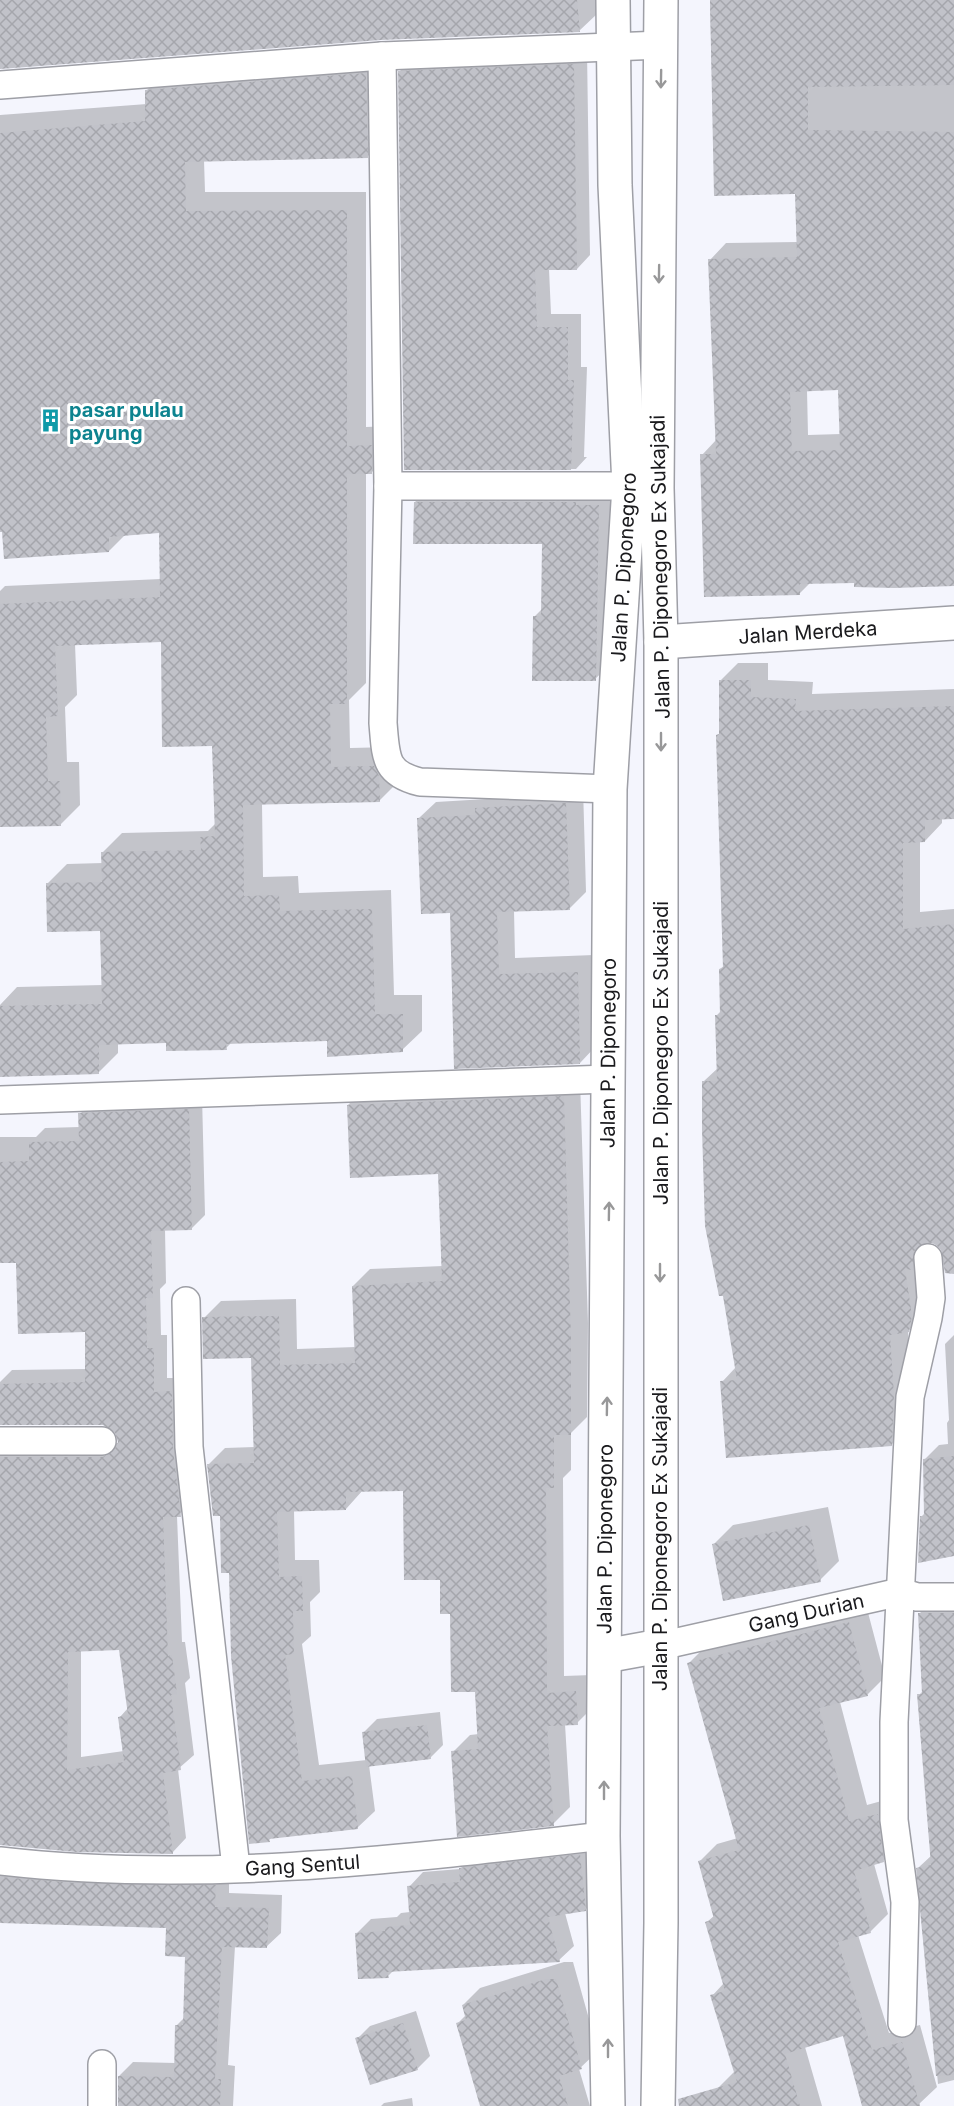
<svg xmlns="http://www.w3.org/2000/svg" width="954" height="2106" font-family="Inter,sans-serif">
<style>
.shadow{fill:#0003;fill-rule:evenodd}
.building{fill:url(#building-cross-hatch);fill-rule:evenodd}
.lines{fill:none;stroke-linecap:round;stroke-linejoin:round}
.street-casing{stroke:#9e9fa6;stroke-width:30}
.secondary-casing{stroke:#9e9fa6;stroke-width:36}
.primary-casing{stroke:#9e9fa6;stroke-width:36}
.street{stroke:#fff;stroke-width:27}
.secondary{stroke:#fff;stroke-width:33}
.primary{stroke:#fff;stroke-width:33}
.oneway{stroke:#989899}
.labels{text-anchor:middle;dominant-baseline:central;stroke-width:6;stroke-linejoin:round;paint-order:stroke}
.culture-label{font-size:20px;font-weight:bold;fill:#0d838f;stroke:#fff;text-anchor:start}
.street-label{font-size:20px;fill:#1a1a1d;stroke:#fff}
</style>
<defs>
<pattern id="building-cross-hatch" width="8" height="8" patternUnits="userSpaceOnUse" patternTransform="scale(1.5)"><rect width="8" height="8" fill="#c1c2c9"/><path d="M0 0l8 8M0 8l8-8" fill="none" stroke="#a5a6ac"/></pattern>
</defs>
<rect width="100%" height="100%" fill="#f4f5fd"/>
<path class="shadow" d="M0,0H596L597,14L579,31L381,39L0,68Z
M710,0H954V585L856,581L811,582L800,593L702,455L717,439L710,260L726,243L798,242L796,193L715,195ZM840,389L841,434L808,435L807,390Z
M587,51L590,255L577,269H549L551,314H581V367H587L584,457H587L576,469H405L399,72L413,58Z
M385,54L387,137L367,157L204,160L205,192H366V427L391,426V453L371,473H366V683L349,700L350,748L393,747L399,781L379,801L262,803L263,877L298,876L299,893L391,890L394,995H422V1031L402,1050L328,1039L232,1042L226,1048L168,1042L118,1043V1053L99,1072L0,1075V1005L17,987L103,985L102,929L47,884L67,864L103,863V852L122,833L208,831L216,823L213,745L163,640L75,644L77,695L65,707L67,762H79L80,805L61,824L0,826V591L5,586L161,579L160,532L125,535L109,551L0,531V115L147,104V90L166,71Z
M433,485L616,488L613,662L595,679L534,617L543,608V542L415,502Z
M738,663H768V680L813,682L812,694L954,689V818H942V823L925,841H920V912L954,909V1272L943,1249L931,1242L926,1313L908,1331L911,1376L909,1427L891,1445L722,1382L736,1367L704,1081L718,1068L716,1016L722,1010L720,969L725,965L718,735L720,732V681Z
M583,787L586,892L569,909L514,910L515,958L594,955L596,1046L580,1063L455,1067L451,912L419,818L436,802L486,799L493,792Z
M580,1080L588,1323L587,1417L571,1433V1470L563,1478L564,1676L592,1675L594,1706L577,1723L565,1724L570,1807L553,1824L453,1752L470,1735L479,1734L477,1690L441,1578L405,1489L363,1490L346,1509L294,1510L295,1560H319L320,1592L310,1602L311,1636L302,1644L319,1765L367,1760L364,1732L377,1719L440,1712L443,1745L430,1758L369,1765L375,1811L357,1828L272,1837L269,1840L231,1571L221,1515L208,1465L225,1448L255,1447L253,1357L204,1318L221,1301L296,1299L297,1349L356,1347L353,1286L370,1269L443,1266L440,1173L348,1105L365,1088Z
M202,1096L205,1215L191,1229H165L166,1283L160,1289L161,1335H167V1378H186L194,1501L177,1516L182,1642H185L190,1678L185,1683L194,1755L178,1769L186,1838L172,1853L0,1844V1450L6,1444L119,1443L117,1432L103,1424H0V1382L12,1370L87,1369L86,1330L18,1261L0,1262V1137H36L45,1128L80,1127V1114L94,1100ZM121,1648L128,1708L120,1717L124,1751L81,1757V1650Z
M954,1335V1554L921,1517L925,1513L924,1460L939,1445L948,1444L947,1423L949,1420L945,1344Z
M828,1507L839,1561L820,1580L714,1544L733,1525Z
M954,1597V2080L938,2084L918,1868L932,1855L919,1695L924,1690L920,1613L935,1598Z
M866,1605L885,1677L867,1695L840,1702L867,1805L896,1797L901,1843L883,1861L874,1864L888,1914L870,1932L858,1935L889,2033L920,2025L937,2087L919,2104L863,2106L844,2034L805,2047L822,2106H723L718,2088L735,2071L712,1996L724,1983L707,1922L715,1915L699,1862L717,1844L738,1838L689,1663L706,1646Z
M594,1841L600,1895L585,1910L565,1913L574,1946L559,1960L394,1970L388,1976L357,1933L371,1919L397,1917L401,1913L410,1912L409,1887L423,1872L460,1869L475,1854Z
M0,1850L229,1872V1893L282,1895L281,1933L266,1947L235,1946L228,2065L235,2066L233,2106H119V2076L133,2062L176,2063L177,2025L185,2017L187,1956L167,1927L0,1922Z
M564,1962H573L598,2051L579,2069L590,2106H481L458,2023L466,2015L463,2005L480,1988Z
M416,2011L430,2056L417,2069L357,2039L370,2026Z
M412,2098L413,2106H381L384,2103Z"/>
<path class="building" d="M0,0H577L580,32L381,40L0,69Z
M710,0H954V85L808,87V130L954,132V586L894,588L854,587V583L800,584V595L704,597L700,454H716L708,259L797,257L795,194L714,196ZM838,390L840,450L792,451L790,392Z
M574,64L577,270H535L537,327H568V380H574L571,470H576H404L398,71Z
M366,73L368,158L185,162L186,211L347,210V446L372,445V474H347V704H330L331,767L374,766L379,776L380,802L243,805L244,896L279,895L280,911L372,909L375,1014H403V1052L327,1057V1041L226,1044L227,1050L166,1051V1043L99,1045V1074L0,1077V1006L102,1004L100,931L47,932L46,883L102,882L101,852L201,850L200,837L215,836L212,746L162,747L161,642L55,646L58,716L46,717L48,781H60L61,826L0,827V604L160,597L159,533L109,537V552L4,559L2,532H0V133L145,121V90Z
M414,502H576V505H599L596,681H532L533,616H541L542,544H413Z
M719,680H751V697L796,699L795,711L954,706V819L925,820V842L903,843V929L954,924V1274L945,1273L941,1250L935,1244L927,1242L914,1251L913,1270L905,1269L912,1316L909,1332L890,1335L894,1395L892,1446L726,1458L720,1381L737,1380L723,1296H719L705,1226L702,1130V1081H717L715,1015H720L719,969L723,968L716,735L719,734Z
M566,803L570,910L497,912L499,974L578,972L580,1064L454,1069L450,913L421,914L417,818L475,815V808Z
M564,1096L571,1341V1435H554V1488H546L547,1693L576,1691L578,1725L547,1726L554,1826L457,1837L451,1751L478,1749L475,1692H451L450,1614H440V1580H404L403,1491L346,1492V1510L277,1512L279,1577L302,1576L303,1611H293L294,1654L285,1655L302,1781L352,1776L358,1829L269,1839L270,1842L249,1844L231,1656L229,1573H221L220,1516H213L207,1464L254,1463L251,1358L203,1359L202,1317L279,1316L280,1365L355,1363L352,1286L442,1281L438,1174L350,1178L347,1105Z
M189,1109L192,1230L151,1231L153,1298H146L147,1348H154V1392L172,1391L173,1449L181,1517H163L168,1656L172,1655L177,1694L171,1695L181,1770L163,1773L173,1854L76,1852L0,1845V1457H103L115,1449L118,1442L115,1433L103,1425H0V1384L85,1382V1332L18,1334L16,1263H0V1162L29,1161V1142L79,1141L78,1113ZM119,1650L128,1715L118,1717L124,1762L67,1770L68,1652Z
M954,1456V1556L918,1563L920,1516H924L923,1459Z
M809,1525L821,1582L723,1601L712,1544Z
M918,1613H954V2075L936,2076L916,1868L931,1865L917,1694H922Z
M849,1622L868,1696L819,1708L849,1821L878,1814L884,1862L854,1871L871,1933L838,1942L872,2050L902,2042L920,2106H862L843,2036L785,2054L800,2106H679L678,2099L737,2082L710,1995L725,1991L705,1922L714,1919L698,1861L739,1850L687,1663Z
M427,1725L431,1759L366,1767L362,1732Z
M580,1854L586,1911L548,1917L560,1962L387,1972L389,1978L358,1979L355,1933L385,1931V1927L410,1925L407,1886L460,1882L459,1868Z
M0,1877L75,1883L216,1885L215,1907L269,1908L267,1948L222,1947L215,2079H221L220,2106H118V2076L174,2077L175,2025H183L185,1957L165,1956L166,1928L0,1923Z
M546,1979H556L582,2069L559,2076L568,2106H480L456,2023L466,2020L462,2005Z
M403,2023L418,2070L370,2085L355,2038Z"/>
<g class="lines">
<defs>
<g id="street">
<path d="M382,56L388,486L383,723C386,757 384,773 420,782L610,789"/>
<path d="M0,85L382,56L662,45"/>
<path d="M388,486H629"/>
<path d="M0,1100L608,1079"/>
<path d="M186,1301L189,1447L236,1868"/>
<path d="M0,1441H102"/>
<path id="s1" d="M660,1646L900,1592L917,1597H954"/>
<path id="s2" d="M0,1861C201,1884 403,1859 603,1836"/>
<path d="M902,2023L905,1902L894,1820V1722L910,1397L928,1318L931,1298L928,1258"/>
<path d="M102,2106V2064"/>
</g>
<g id="secondary">
<path id="s3" d="M661,642L954,623"/>
</g>
<g id="primary">
<path d="M605,1656L660,1646"/>
<path id="s4" d="M608,2106L603,1836L610,789L629,486L615,185L613,0"/>
<path d="M658,2106L661,1923V642L657,488L661,0"/>
</g>
</defs>
<use href="#street" class="street-casing"/>
<use href="#secondary" class="secondary-casing"/>
<use href="#primary" class="primary-casing"/>
<use href="#street" class="street"/>
<use href="#secondary" class="secondary"/>
<use href="#primary" class="primary"/>
</g>
<defs><path id="oneway-shaft" d="M-6 0H5M1.5-3L5.5 0L1.5 3" fill="none" stroke-width="1.6" stroke-linecap="round" stroke-linejoin="round" transform="scale(1.5)"/></defs>
<g class="oneway">
<use href="#oneway-shaft" transform="translate(661 79) rotate(91)"/>
<use href="#oneway-shaft" transform="translate(659 274) rotate(91)"/>
<use href="#oneway-shaft" transform="translate(661 742) rotate(90)"/>
<use href="#oneway-shaft" transform="translate(609 1211) rotate(-89)"/>
<use href="#oneway-shaft" transform="translate(660 1273) rotate(90)"/>
<use href="#oneway-shaft" transform="translate(607 1406) rotate(-89)"/>
<use href="#oneway-shaft" transform="translate(604 1790) rotate(-90)"/>
<use href="#oneway-shaft" transform="translate(608 2048) rotate(-90)"/>
</g>
<defs>
<symbol id="building-bare" viewBox="-9 -9 18 18"><path d="M-4-6H4V6H1V3H-1V6H-4ZM-2.5-4.3h1.7v1.8h-1.7ZM.8-4.3h1.7v1.8H.8ZM-2.5-1h1.7V.8h-1.7ZM.8-1h1.7V.8H.8Z" fill="#0f9aa8" stroke="#fff" stroke-width="2.5" paint-order="stroke"/></symbol>
</defs>
<g fill-rule="evenodd">
<use href="#building-bare" x="34" y="404" width="33" height="33"/>
</g>
<g class="labels">
<g class="culture-label">
<text x="69" y="410">pasar pulau<tspan x="69" dy="23">payung</tspan></text>
</g>
<g class="street-label">
<text stroke="none"><textPath href="#s4" startOffset="1539">Jalan P. Diponegoro</textPath></text>
<text transform="translate(660 567) rotate(-91)">Jalan P. Diponegoro Ex Sukajadi</text>
<text stroke="none"><textPath href="#s3" startOffset="147">Jalan Merdeka</textPath></text>
<text stroke="none"><textPath href="#s4" startOffset="1053">Jalan P. Diponegoro</textPath></text>
<text transform="translate(661 1053) rotate(-90)">Jalan P. Diponegoro Ex Sukajadi</text>
<text stroke="none"><textPath href="#s4" startOffset="567">Jalan P. Diponegoro</textPath></text>
<text transform="translate(660 1539) rotate(-90)">Jalan P. Diponegoro Ex Sukajadi</text>
<text stroke="none"><textPath href="#s1" startOffset="150">Gang Durian</textPath></text>
<text stroke="none"><textPath href="#s2" startOffset="303">Gang Sentul</textPath></text>
</g>
</g>
</svg>
